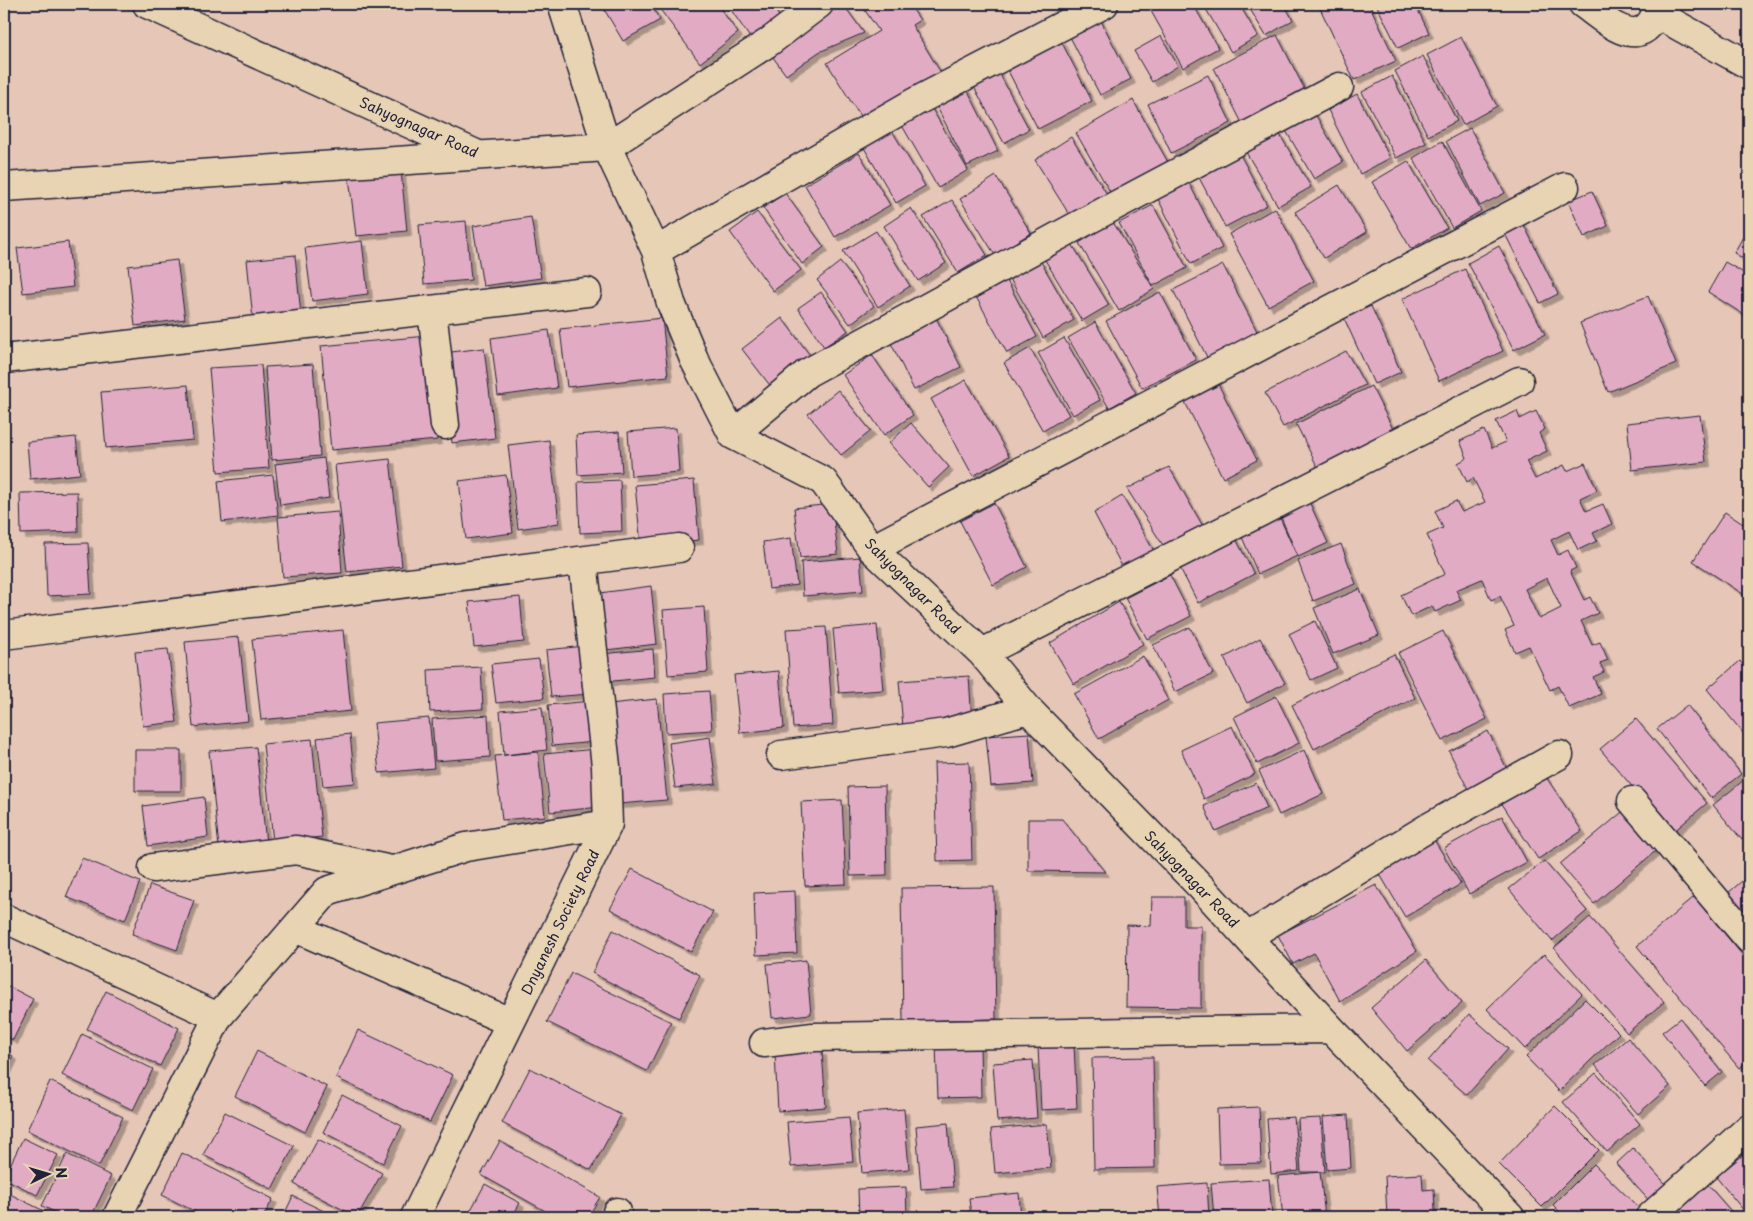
<svg xmlns="http://www.w3.org/2000/svg" width="1753" height="1221" font-family="'Playpen Sans',sans-serif">
<style>
.building{fill:#e1abc3;stroke:#22223b;fill-rule:evenodd;filter:url(#shadow)}
.lines{fill:none;stroke-linecap:round;stroke-linejoin:round}
.street-casing{stroke:#22223b;stroke-width:31}
.street{stroke:#e8d3b2;stroke-width:28}
.labels{text-anchor:middle;dominant-baseline:central;stroke-width:4;stroke-linejoin:round;paint-order:stroke}
.street-label{font-size:14px;fill:#22223b;stroke:#e8d3b2}
</style>
<defs>
<filter id="shadow"><feDropShadow dx="4.5" dy="4.5" stdDeviation="0" flood-color="#0004"/></filter>
</defs>
<rect width="100%" height="100%" fill="#e6c7b7"/>
<filter id="ink" filterUnits="userSpaceOnUse"><feTurbulence type="fractalNoise" baseFrequency=".02" numOctaves="2"/><feDisplacementMap in="SourceGraphic" scale="10" xChannelSelector="R" yChannelSelector="G"/><feConvolveMatrix kernelMatrix="1 2 1 2 8 2 1 2 1" color-interpolation-filters="sRGB"/></filter>
<g filter="url(#ink)">
<path class="building" d="M601,4H650L660,20L623,41Z
M656,4H717L738,33L700,63Z
M727,4H771L785,25L755,45Z
M829,4H843L864,33L819,52L786,75L767,49Z
M865,4H909L920,20L912,25L941,73L863,121L827,63L879,31L862,6Z
M1147,4H1193L1218,48L1183,68Z
M1203,4H1239L1258,36L1231,52Z
M1247,4H1284L1293,20L1266,36Z
M1318,4H1369L1396,61L1354,80Z
M1376,4H1415L1429,33L1398,48Z
M1098,15L1131,79L1100,95L1067,31Z
M1277,35L1305,90L1242,123L1214,68Z
M1161,36L1178,66L1152,82L1134,51Z
M1461,37L1497,106L1463,125L1427,55Z
M1060,39L1092,101L1038,129L1006,67Z
M1423,56L1457,121L1428,136L1395,71Z
M997,69L1029,129L1004,143L972,83Z
M1208,75L1231,123L1171,153L1148,104Z
M1392,76L1426,143L1396,158L1362,92Z
M966,87L998,151L967,166L935,103Z
M1357,94L1390,158L1360,174L1328,110Z
M1133,100L1169,164L1113,197L1076,133Z
M929,104L968,170L938,188L900,122Z
M1311,107L1343,162L1314,179L1282,124Z
M1470,128L1505,193L1480,206L1446,141Z
M891,129L925,186L896,203L863,146Z
M1277,130L1311,187L1278,206L1244,149Z
M1071,137L1110,199L1074,222L1035,160Z
M1442,141L1481,211L1452,228L1413,158Z
M1236,147L1267,205L1225,227L1195,170Z
M859,153L890,205L835,237L805,185Z
M1408,161L1447,228L1411,249L1372,182Z
M401,171L407,231L356,236L349,177Z
M996,176L1031,233L995,255L960,199Z
M1188,181L1222,248L1191,264L1157,197Z
M1339,185L1367,232L1324,258L1295,212Z
M1592,191L1608,226L1584,237L1568,201Z
M785,193L824,247L802,264L763,208Z
M952,200L987,255L958,273L923,217Z
M1153,205L1187,268L1153,286L1119,223Z
M911,208L946,263L918,281L884,226Z
M1275,208L1314,281L1268,306L1229,234Z
M757,212L801,270L773,291L730,232Z
M531,217L541,278L483,286L473,226Z
M466,221L471,280L424,284L419,225Z
M1522,221L1558,294L1540,303L1503,230Z
M1113,222L1154,289L1119,311L1079,243Z
M1749,226V262L1734,253Z
M876,231L910,286L878,307L843,251Z
M362,241L368,294L312,301L305,248Z
M68,242L73,287L23,293L17,248Z
M1072,244L1109,305L1082,321L1045,260Z
M1499,246L1545,334L1514,350L1468,263Z
M295,255L301,315L253,320L247,260Z
M177,260L185,319L135,326L128,266Z
M1040,260L1074,320L1043,338L1009,277Z
M840,262L874,306L850,324L817,280Z
M1725,262L1749,276V318L1708,292Z
M1223,265L1262,341L1212,367L1173,290Z
M1465,269L1503,351L1439,381L1402,299Z
M1006,279L1037,337L1007,353L975,295Z
M821,292L848,331L824,347L798,308Z
M1160,292L1196,360L1142,388L1106,321Z
M1648,296L1676,364L1608,392L1580,323Z
M1371,306L1401,372L1374,384L1344,318Z
M933,312L961,367L914,390L887,335Z
M662,318L668,376L567,387L560,329Z
M782,318L812,358L772,388L742,349Z
M1095,322L1136,393L1109,408L1068,338Z
M549,330L557,388L498,396L491,338Z
M427,336L437,440L331,450L321,346Z
M1064,338L1100,400L1073,415L1038,353Z
M484,348L495,438L452,443L443,353Z
M1030,348L1069,415L1043,431L1004,363Z
M1346,351L1365,385L1283,427L1265,393Z
M872,355L913,415L884,435L843,375Z
M313,364L320,456L272,460L265,367Z
M261,365L269,468L218,472L209,368Z
M1215,378L1257,460L1223,478L1182,396Z
M966,380L1009,456L973,476L931,399Z
M188,385L193,440L106,448L101,392Z
M1371,386L1395,433L1320,472L1296,424Z
M838,390L871,431L841,455L808,414Z
M1517,411L1520,419L1536,411L1545,429L1539,433L1547,451L1526,461L1535,479L1564,465L1567,471L1585,463L1597,490L1580,498L1586,511L1603,504L1612,524L1593,533L1597,541L1578,550L1569,531L1551,540L1558,555L1568,550L1576,568L1570,571L1584,600L1590,597L1598,613L1581,621L1592,645L1600,642L1608,660L1600,663L1604,672L1593,677L1601,694L1569,708L1558,686L1550,690L1529,646L1515,652L1505,630L1514,626L1500,596L1491,600L1482,579L1456,590L1461,600L1435,612L1432,606L1411,616L1401,595L1445,574L1427,535L1443,528L1435,511L1456,501L1462,512L1485,502L1473,478L1467,482L1458,463L1467,458L1460,441L1484,430L1492,448L1506,442L1496,421ZM1547,578L1561,608L1539,619L1525,589Z
M1700,415L1706,462L1632,470L1627,423Z
M911,423L949,467L928,487L889,443Z
M676,428L679,472L631,476L628,432Z
M619,432L622,472L578,475L576,435Z
M76,437L80,474L30,479L27,442Z
M549,440L559,523L518,529L508,445Z
M324,458L329,498L280,505L275,464Z
M390,459L402,566L347,572L335,465Z
M1169,467L1204,528L1166,550L1127,489Z
M273,475L278,515L222,522L218,481Z
M506,475L513,533L466,539L459,481Z
M620,480L622,531L580,533L578,482Z
M694,480L699,540L641,546L635,485Z
M77,492L78,532L21,534L20,493Z
M1306,495L1328,543L1298,557L1277,508Z
M1122,496L1158,558L1125,572L1094,513Z
M994,503L1027,567L993,585L960,521Z
M832,504L838,554L800,558L794,508Z
M338,512L342,573L283,577L278,517Z
M1725,512L1749,528V598L1693,561Z
M1280,518L1297,556L1258,574L1241,535Z
M1233,533L1254,574L1198,603L1177,562Z
M791,538L797,585L769,589L763,542Z
M88,543L91,594L47,596L45,544Z
M1341,544L1356,584L1313,601L1298,561Z
M860,557L863,591L803,596L801,562Z
M1170,575L1191,616L1147,639L1125,598Z
M651,586L657,644L606,650L600,593Z
M1360,589L1379,635L1333,654L1314,608Z
M520,597L524,642L474,647L469,602Z
M1119,602L1143,644L1074,684L1050,643Z
M704,607L708,672L668,675L663,610Z
M1315,621L1337,668L1311,680L1289,634Z
M877,625L883,690L839,693L833,629Z
M826,627L833,725L793,728L786,629Z
M1190,627L1213,674L1175,692L1153,645Z
M343,630L351,711L261,720L252,639Z
M1443,631L1487,719L1442,741L1398,653Z
M239,637L248,721L193,727L185,642Z
M1260,638L1285,683L1247,703L1224,658Z
M585,646L590,694L551,697L546,650Z
M168,649L177,722L143,726L135,652Z
M653,649L655,677L603,682L601,654Z
M1394,654L1415,698L1314,749L1292,705Z
M1143,656L1168,700L1099,739L1074,694Z
M539,659L544,698L496,703L491,664Z
M1740,661L1749,673L1748,739L1707,689Z
M481,667L483,709L430,712L428,670Z
M779,671L784,728L740,733L734,675Z
M969,676L972,722L903,727L899,681Z
M709,691L712,730L666,733L664,694Z
M1276,696L1299,743L1257,764L1234,717Z
M657,699L667,800L619,804L609,704Z
M591,701L595,742L552,746L548,705Z
M1687,705L1741,774L1711,798L1657,729Z
M542,707L547,750L504,755L500,711Z
M488,715L490,757L435,761L432,719Z
M429,718L434,768L379,773L374,723Z
M1636,719L1707,803L1672,833L1600,749Z
M1232,726L1255,774L1204,799L1181,750Z
M1488,731L1510,775L1471,795L1449,751Z
M1029,733L1033,783L991,786L986,736Z
M350,734L355,783L323,786L317,738Z
M710,737L716,784L675,788L669,743Z
M312,739L322,837L273,842L263,744Z
M256,747L266,843L219,848L209,751Z
M596,749L601,807L550,812L544,754Z
M135,750H181V791H135Z
M1304,750L1323,794L1279,815L1259,771Z
M538,752L545,816L502,820L495,756Z
M969,762L972,860L937,861L934,763Z
M1540,768L1582,831L1538,859L1497,796Z
M1749,776V834L1742,840L1713,805Z
M1256,783L1267,808L1215,831L1204,806Z
M885,786L887,875L850,876L848,787Z
M204,797L208,837L148,846L143,806Z
M842,800L846,884L805,886L801,802Z
M1627,808L1659,848L1594,904L1560,864Z
M1502,816L1527,862L1469,894L1444,848Z
M1028,819H1062L1105,872L1028,871Z
M1430,833L1461,884L1405,917L1375,866Z
M82,858L140,882L125,920L66,897Z
M1544,861L1587,911L1552,941L1509,889Z
M632,869L713,912L691,952L610,909Z
M1749,875V935L1720,900Z
M150,885L194,900L177,950L132,934Z
M1376,885L1417,951L1340,1001L1314,953L1293,964L1278,935Z
M994,887L996,1019L903,1021L901,888Z
M795,891L797,953L756,955L754,893Z
M1152,897H1184V926H1201V1008L1126,1007L1127,925L1151,926Z
M1694,897L1749,963V1060L1739,1068L1637,946Z
M1590,917L1664,1002L1627,1033L1554,948Z
M613,930L700,975L679,1018L592,973Z
M1544,954L1582,994L1525,1049L1487,1009Z
M806,960L811,1014L772,1018L767,964Z
M1426,960L1462,1003L1407,1051L1371,1008Z
M571,973L671,1022L647,1071L547,1022Z
M4,984L33,999L13,1040L4,1035Z
M106,991L179,1028L160,1066L87,1029Z
M1585,999L1619,1033L1559,1091L1526,1057Z
M1469,1014L1508,1049L1467,1095L1428,1061Z
M1680,1018L1722,1072L1705,1086L1662,1032Z
M358,1030L453,1075L430,1122L336,1078Z
M82,1034L153,1069L133,1110L62,1075Z
M1628,1038L1670,1086L1638,1114L1595,1065Z
M980,1044L981,1097L938,1098L936,1046Z
M1074,1045L1077,1108L1041,1110L1038,1047Z
M4,1051L13,1056L4,1075Z
M257,1051L327,1087L305,1132L235,1096Z
M822,1051L826,1107L778,1111L775,1054Z
M1153,1057L1155,1168L1094,1169L1092,1058Z
M1033,1060L1037,1118L997,1121L993,1063Z
M530,1068L621,1115L591,1170L502,1123Z
M1596,1073L1640,1124L1607,1152L1563,1102Z
M50,1081L123,1117L99,1166L27,1130Z
M342,1095L402,1126L383,1163L323,1132Z
M1555,1106L1599,1150L1542,1207L1499,1164Z
M1259,1107L1261,1163L1219,1164L1217,1109Z
M904,1109L909,1169L862,1173L857,1113Z
M225,1112L294,1146L272,1189L203,1155Z
M1348,1115L1351,1168L1327,1170L1323,1117Z
M849,1117L853,1162L791,1167L787,1122Z
M1294,1117L1299,1171L1271,1174L1267,1119Z
M1321,1118L1325,1172H1301L1298,1119Z
M948,1123L953,1187L921,1189L916,1126Z
M1047,1124L1051,1168L995,1173L991,1129Z
M23,1138L58,1155L37,1195L4,1178Z
M318,1139L382,1173L357,1217L294,1184Z
M500,1141L600,1197L588,1217H556L481,1175Z
M1633,1148L1671,1190L1654,1206L1616,1164Z
M182,1153L273,1199L263,1217H206L162,1195Z
M67,1154L111,1176L91,1217H65L42,1206Z
M1743,1155L1749,1163V1217L1716,1177Z
M1594,1164L1643,1212L1638,1217H1565L1553,1205Z
M1320,1172L1325,1217H1283L1278,1176Z
M1422,1174L1423,1190L1434,1189L1435,1211H1446V1217H1387L1385,1176Z
M1269,1179L1272,1217H1214L1211,1183Z
M1207,1183L1209,1217H1160L1157,1187Z
M485,1184L520,1203L512,1217H467Z
M1708,1185L1736,1217H1671Z
M906,1187L907,1217H859L858,1189Z
M4,1191L54,1216V1217H4Z
M1019,1193L1021,1217H971L969,1198Z
M293,1196L334,1216V1217H283Z"/>
<g class="lines">
<defs>
<path id="street" d="M147,4L476,154
M562,4L607,147L656,251L671,303L694,359L733,435L823,481L872,549L982,653L1028,709L1202,888L1331,1029L1510,1217
M1583,4C1599,15 1630,46 1649,25C1654,20 1657,10 1660,4
M1655,13L1749,65
M4,187L607,147L769,42L819,4
M656,251L915,102L1104,4
M432,310L445,425
M4,359L587,292
M733,435L807,373L1075,227L1339,87
M872,549L1565,187
M4,635L679,548
M982,653L1519,381
M781,755L946,733L1028,709
M1632,801L1749,939
M153,868L296,850L391,870
M4,918L218,1017
M295,928L510,1022
M1247,937L1431,826L1559,755
M764,1043L813,1037L1331,1029
M617,1212L618,1217
M117,1217L218,1017L327,891L466,847L608,824
M415,1217L608,824L606,766L583,561
M1650,1217L1749,1128"/>
</defs>
<use href="#street" class="street-casing"/>
<use href="#street" class="street"/>
</g>
</g>
<g class="labels">
<g class="street-label">
<text transform="translate(419 127) rotate(24)">Sahyognagar Road</text>
<text transform="translate(913 586) rotate(45)">Sahyognagar Road</text>
<text transform="translate(1192 879) rotate(46)">Sahyognagar Road</text>
<text transform="translate(560 922) rotate(-64)">Dnyanesh Society Road</text>
</g>
</g>
<rect width="1753" height="1221" fill="none" stroke="#e8d3b2" stroke-width="20"/>
<rect x="10" y="10" width="1733" height="1201" fill="none" stroke="#22223b" stroke-width="2" filter="url(#ink)"/>
<g transform="translate(48 1174) rotate(85)" stroke="#e8d3b2" stroke-width="4" paint-order="stroke">
<path d="M0-4L9 19L0 12L-9 19Z" fill="#22223b"/>
<text y="-8" font-size="14" font-weight="bold" text-anchor="middle" fill="#22223b">N</text>
</g>
</svg>
